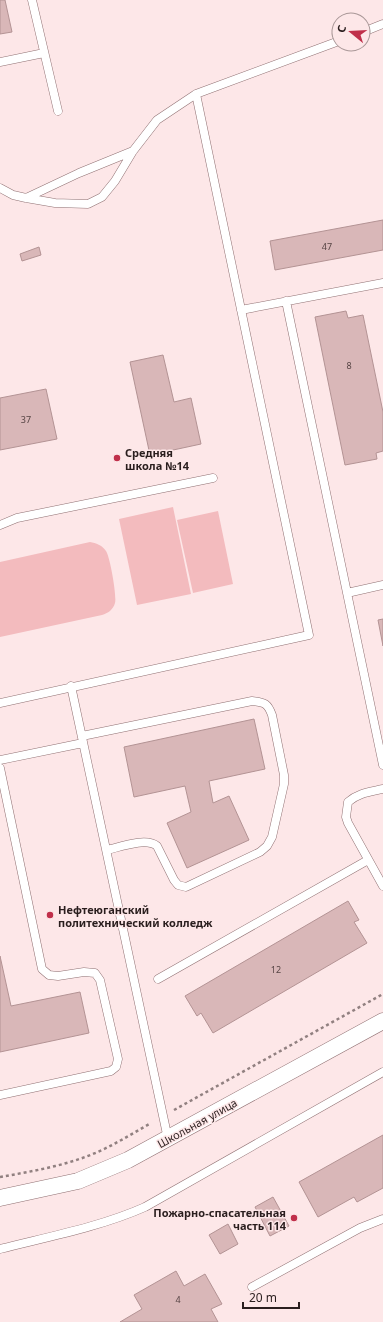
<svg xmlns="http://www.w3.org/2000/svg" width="383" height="1322" font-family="'Noto Sans',sans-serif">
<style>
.green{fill:#f3bbbe}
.building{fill:#d9b7b8;stroke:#b39394}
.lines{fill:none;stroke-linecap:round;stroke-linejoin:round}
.lane-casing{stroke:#907173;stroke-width:9}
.street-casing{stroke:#907173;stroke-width:17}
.path{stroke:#918080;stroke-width:2.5;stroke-dasharray:3 3;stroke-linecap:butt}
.lane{stroke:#fff;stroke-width:8}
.street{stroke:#fff;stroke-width:16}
.poi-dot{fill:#c02f4a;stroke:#fde7e8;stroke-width:1.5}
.labels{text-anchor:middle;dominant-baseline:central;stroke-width:3;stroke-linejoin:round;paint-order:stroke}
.number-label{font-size:9px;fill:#564444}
.poi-label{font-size:11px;font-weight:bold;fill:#2a1e1e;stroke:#fde7e8;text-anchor:start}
.street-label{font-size:11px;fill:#2a1e1e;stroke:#fde7e8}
</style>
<rect width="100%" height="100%" fill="#fde7e8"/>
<path class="green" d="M173,507L191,594L137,605L119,519Z
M218,511L233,584L193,593L177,520Z
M90,542C96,543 102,545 106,551C110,557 117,596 115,603C113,610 108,613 102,615L0,637V562Z"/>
<path class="building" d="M0,0H5L12,32L0,34Z
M383,220V250L275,270L270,241Z
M39,247L41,255L22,261L20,254Z
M346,311L348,318L363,315L383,412V451L376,453L377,459L345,465L315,317Z
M163,355L174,402L191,398L201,444L150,455L130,362Z
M46,389L57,439L0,450V398Z
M383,619V646L378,620Z
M254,719L265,769L209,781L213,803L229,796L249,840L187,868L167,823L191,812L185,786L134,797L124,747Z
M348,901L359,920L354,922L367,943L213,1033L201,1013L197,1016L185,996Z
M0,956L11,1006L80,992L89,1033L0,1052Z
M383,1135V1188L357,1202L354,1197L318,1217L299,1182Z
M273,1197L289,1226L270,1236L255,1207Z
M228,1224L238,1244L220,1254L209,1235Z
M176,1271L184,1286L205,1274L222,1304L211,1309L218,1322H120L142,1309L134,1295Z"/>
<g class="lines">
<defs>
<path id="lane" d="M32,0L58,111
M363,32L383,24
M0,62L44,53
M0,188L13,195L26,198L55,203L88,204L102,197L115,181L133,151L157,120L196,94L339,41
M26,198L79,173L133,151
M286,301L383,765
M241,310L383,283
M0,525L17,518L213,478
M347,593L383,585
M71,686L168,1139
M0,703L309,635L196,94
M82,736L252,701C265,702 268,704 272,715L284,775V784L272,837L267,846L260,852L186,887L178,885L174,880L157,846C146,837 120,847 107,850
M0,760L83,743
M0,768L42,969L49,975L58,976L84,972L95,973L100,980L118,1059L116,1067L111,1071L0,1095
M383,789C370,792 358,793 348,802L346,817L348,823L383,886
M158,979L368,860
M0,1249C47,1237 100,1227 145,1207L383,1072
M252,1287L360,1228L383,1219"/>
<path id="street" d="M0,1198L78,1181L128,1160L383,1021"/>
</defs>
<use href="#lane" class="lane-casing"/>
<use href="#street" class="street-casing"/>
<path class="path" d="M174,1110L383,994
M0,1177C34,1171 70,1165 102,1150C119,1142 135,1132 151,1123"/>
<use href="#lane" class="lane"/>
<use href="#street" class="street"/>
</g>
<g class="poi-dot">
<circle cx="117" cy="458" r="4"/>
<circle cx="50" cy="915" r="4"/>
<circle cx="294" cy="1218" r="4"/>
</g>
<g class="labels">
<g class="number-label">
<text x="327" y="246">47</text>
<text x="349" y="365">8</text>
<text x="26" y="419">37</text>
<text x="276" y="969">12</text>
<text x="178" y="1299">4</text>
</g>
<g class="poi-label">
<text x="125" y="452">Средняя<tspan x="125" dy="13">школа №14</tspan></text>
<text x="58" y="909">Нефтеюганский<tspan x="58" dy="13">политехнический колледж</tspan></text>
<text x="286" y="1212" text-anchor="end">Пожарно-спасательная<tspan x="286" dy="13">часть 114</tspan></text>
</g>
<g class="street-label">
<text transform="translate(197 1123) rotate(-29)">Школьная улица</text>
</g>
</g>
<g transform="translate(351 32) rotate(288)"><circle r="19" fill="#fde7e8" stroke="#a99797"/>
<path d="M0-3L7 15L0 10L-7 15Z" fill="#c02f4a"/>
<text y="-6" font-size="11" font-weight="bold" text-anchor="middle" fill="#2a1e1e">С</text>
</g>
<path d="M243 1302v6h56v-6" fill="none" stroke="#2a1e1e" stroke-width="2"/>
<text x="249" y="1302" font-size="12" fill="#2a1e1e" stroke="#fde7e8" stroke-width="3" paint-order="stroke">20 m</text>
</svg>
